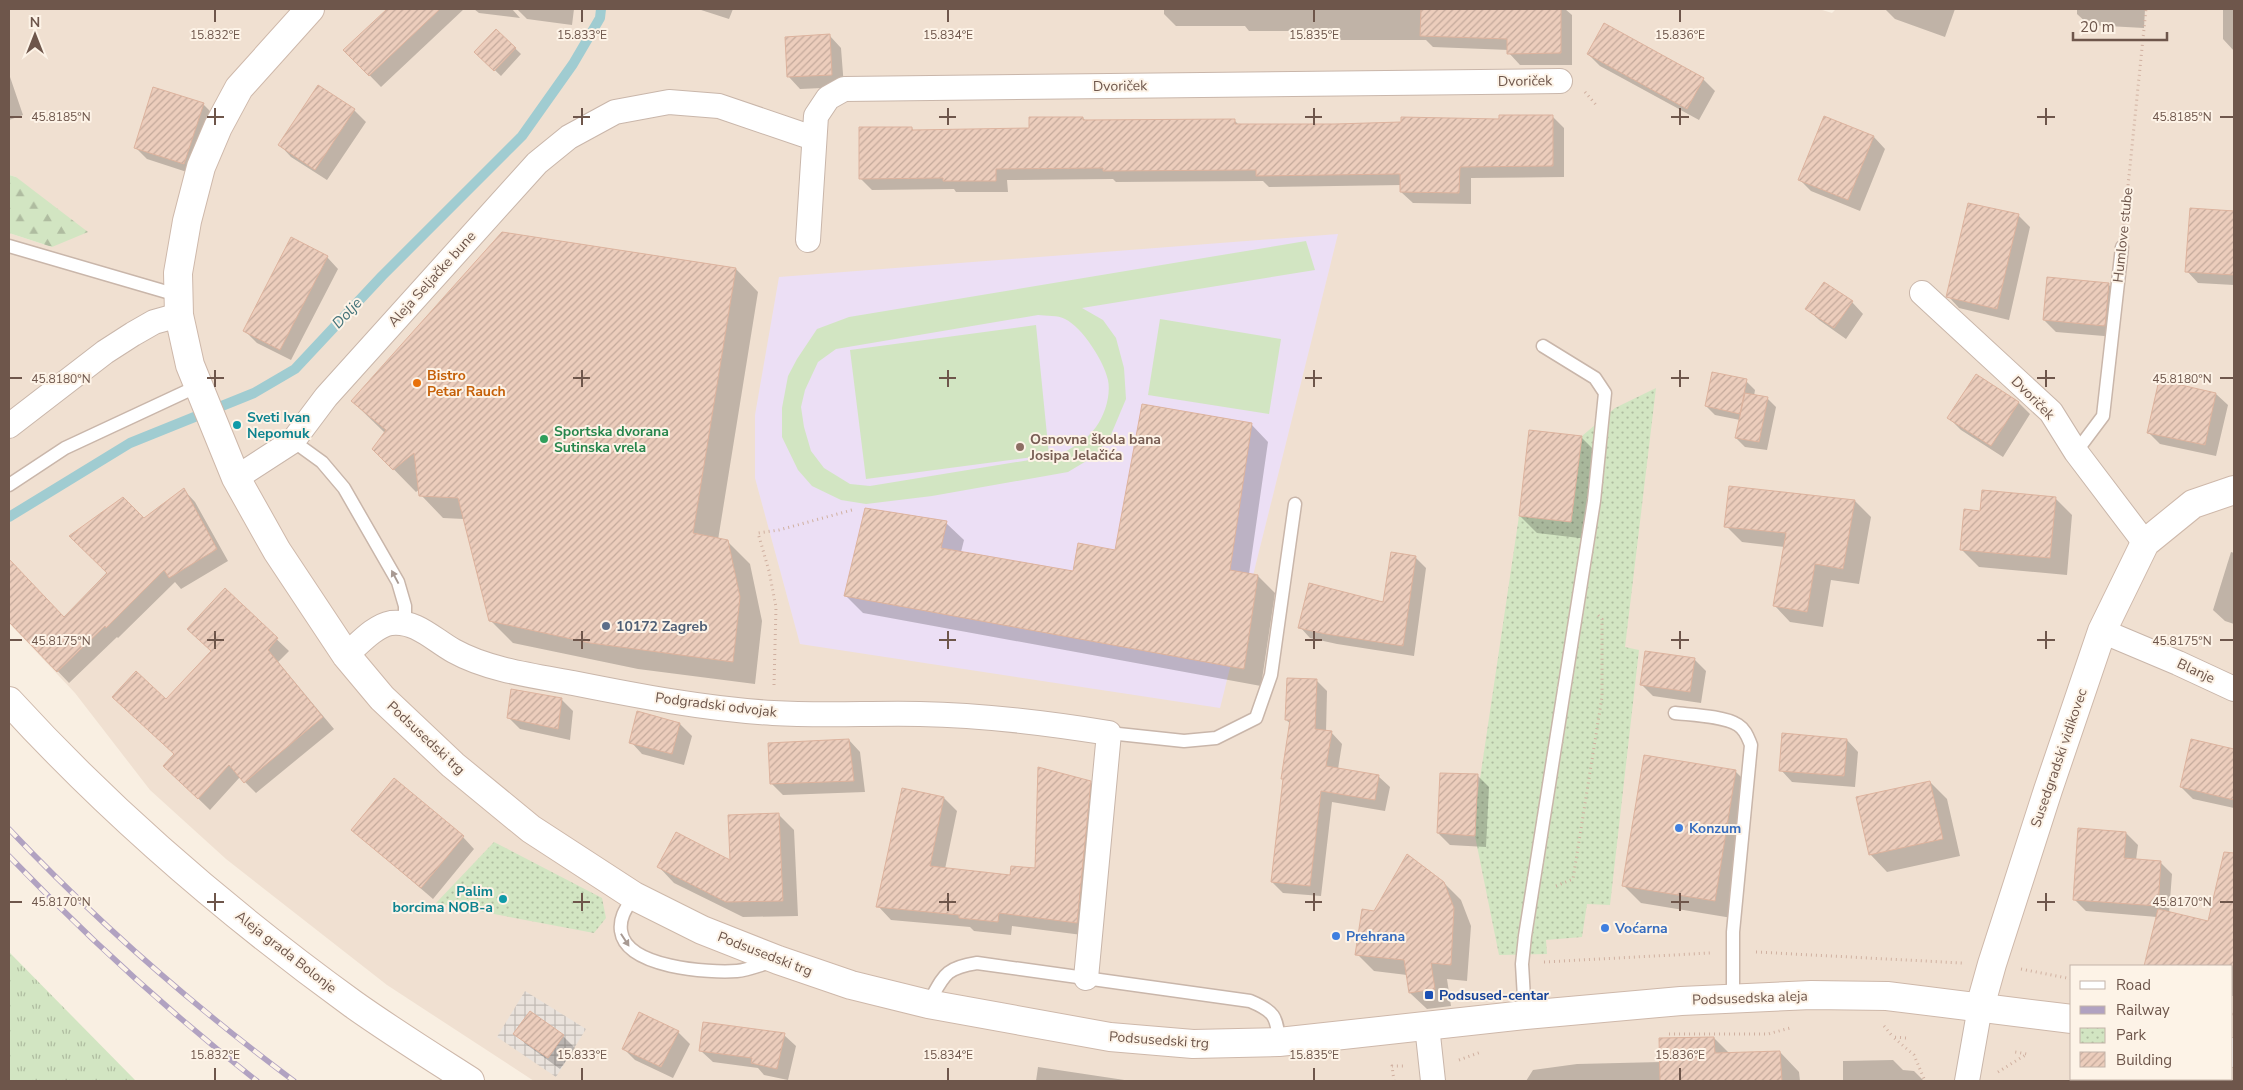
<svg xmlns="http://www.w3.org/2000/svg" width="2243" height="1090" font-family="'Nunito Sans',sans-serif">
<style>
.residential{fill:#f0e0d1;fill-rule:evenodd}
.industrial{fill:url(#industrial-grid)}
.education{fill:#ecdff5}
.grass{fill:url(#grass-tufts)}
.forest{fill:url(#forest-firs)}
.park{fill:url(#park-dots)}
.garden{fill:#d2e5c2;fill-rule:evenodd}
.shadow{fill:#0003}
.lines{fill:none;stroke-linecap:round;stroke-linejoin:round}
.stream{stroke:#a0ccd1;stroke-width:10}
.building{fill:url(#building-hatch);stroke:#ddb39e}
.lane-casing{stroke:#c9b6aa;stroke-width:15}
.street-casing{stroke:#c9b6aa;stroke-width:26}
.secondary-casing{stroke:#ceb8aa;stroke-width:30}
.path{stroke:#d0b0a0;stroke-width:3;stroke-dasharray:1 4;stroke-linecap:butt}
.lane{stroke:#fff;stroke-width:12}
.street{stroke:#fff;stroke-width:24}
.secondary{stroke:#fff;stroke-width:28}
.rail-casing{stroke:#b1a2c1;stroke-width:5.5}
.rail{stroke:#fdf3e7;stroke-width:4;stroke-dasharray:11;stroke-linecap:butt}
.oneway{fill:#a89a93}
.ticks{fill:none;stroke:#6e564b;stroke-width:2}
.food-dot{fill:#e8710a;stroke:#fdf3e7;stroke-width:2}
.culture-dot{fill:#0f9aa8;stroke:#fdf3e7;stroke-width:2}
.leisure-dot{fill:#2e9e5b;stroke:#fdf3e7;stroke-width:2}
.education-dot{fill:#8d6e63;stroke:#fdf3e7;stroke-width:2}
.service-dot{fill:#5c6f8a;stroke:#fdf3e7;stroke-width:2}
.shop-dot{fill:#3f7fe0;stroke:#fdf3e7;stroke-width:2}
.transit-dot{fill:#1a4fb4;stroke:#fdf3e7;stroke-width:2}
.labels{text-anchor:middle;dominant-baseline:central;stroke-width:4;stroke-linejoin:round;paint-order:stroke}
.street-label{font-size:14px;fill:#6e564b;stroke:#fdf3e7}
.food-label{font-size:14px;font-weight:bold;fill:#c56008;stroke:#fdf3e7;text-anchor:start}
.culture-label{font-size:14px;font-weight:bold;fill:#0d838f;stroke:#fdf3e7;text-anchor:start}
.leisure-label{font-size:14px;font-weight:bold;fill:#27864d;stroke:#fdf3e7;text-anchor:start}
.education-label{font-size:14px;font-weight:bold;fill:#785e54;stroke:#fdf3e7;text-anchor:start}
.service-label{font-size:14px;font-weight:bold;fill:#4e5e75;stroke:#fdf3e7;text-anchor:start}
.shop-label{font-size:14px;font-weight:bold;fill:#366cbe;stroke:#fdf3e7;text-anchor:start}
.transit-label{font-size:14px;font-weight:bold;fill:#164399;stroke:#fdf3e7;text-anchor:start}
.water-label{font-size:15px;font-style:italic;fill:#447379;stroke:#fdf3e7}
.ticks-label{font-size:12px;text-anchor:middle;fill:#6e564b;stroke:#fdf3e7;stroke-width:4;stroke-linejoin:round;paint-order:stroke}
</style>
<defs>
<pattern id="industrial-grid" width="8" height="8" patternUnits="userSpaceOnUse" patternTransform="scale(1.25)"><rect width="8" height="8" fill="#e9e2dc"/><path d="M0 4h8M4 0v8" fill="none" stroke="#c1bab4"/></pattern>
<pattern id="grass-tufts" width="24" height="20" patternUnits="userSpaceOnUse" patternTransform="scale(1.25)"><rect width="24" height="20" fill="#d2e5c2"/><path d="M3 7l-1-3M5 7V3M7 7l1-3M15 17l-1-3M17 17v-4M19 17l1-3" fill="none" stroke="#afbca0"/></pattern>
<pattern id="forest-firs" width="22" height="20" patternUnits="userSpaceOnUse" patternTransform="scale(1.25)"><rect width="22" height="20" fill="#d2e5c2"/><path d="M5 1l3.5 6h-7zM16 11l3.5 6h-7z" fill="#afbca0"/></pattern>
<pattern id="park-dots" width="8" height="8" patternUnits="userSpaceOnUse" patternTransform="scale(1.25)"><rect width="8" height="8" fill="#d2e5c2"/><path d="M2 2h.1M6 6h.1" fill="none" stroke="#afbca0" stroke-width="1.8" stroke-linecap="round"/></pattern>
<pattern id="building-hatch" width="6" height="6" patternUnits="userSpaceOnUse" patternTransform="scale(1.25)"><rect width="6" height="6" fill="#eccdbc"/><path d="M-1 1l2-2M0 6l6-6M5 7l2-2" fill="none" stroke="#c3a99b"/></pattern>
</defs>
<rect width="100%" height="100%" fill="#f9efe2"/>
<path class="residential" d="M9,9H1819L1832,13L1836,9H2234V1081H534L387,985L226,859L150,790L75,693L9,623V233L52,247L16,177L9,175ZM2072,966H2232V1079H2072Z"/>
<path class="industrial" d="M525,991L586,1029L556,1077L497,1037Z"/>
<path class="education" d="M1338,234L1220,708L800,644L755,478V415L779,277Z"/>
<path class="grass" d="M9,952L136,1081H9Z"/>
<path class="forest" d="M9,175L16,177L88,232L52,247L9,233Z"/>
<path class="park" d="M1656,388L1625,647L1639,650L1610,905L1587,904L1582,937L1546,940L1547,954L1499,955L1473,826L1519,516L1571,522L1582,436L1615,408Z
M494,842L602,898L606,918L594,933L436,903Z"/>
<path class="garden" d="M1306,241L1315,270L1082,308L1103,320L1116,338L1124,368L1126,399L1110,437L1093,457L1068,472L932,496L866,504L841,500L812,486L798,470L782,437V408L788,376L797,359L817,329L849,317ZM1038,315C1046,316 1058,315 1065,319C1082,327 1104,361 1108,380C1111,395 1105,415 1096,427C1087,440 1073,447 1060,455L870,486L850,484L824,468L811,451L804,427L801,407L805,390L818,362L836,349Z
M1160,319L1281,339L1269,414L1148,395Z
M1036,325L1049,455L866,479L850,350Z"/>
<path class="shadow" d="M389,9H464L381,87L345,50Z
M474,9H512L520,18L479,13Z
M517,9H574L572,25L527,19Z
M698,9H733L729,19Z
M1164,9H1565L1572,15V65H1520L1509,53V50L1433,47L1426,40H1341L1331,31H1249L1245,26H1176L1164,14Z
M1885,9H1955L1945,37L1895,19Z
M2077,9H2145L2144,28L2089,25L2077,14Z
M2223,9H2234V51L2223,39Z
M1604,25L1703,79L1715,91L1699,120L1600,66L1588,54Z
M496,30L521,54L501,76L476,52Z
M830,36L841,48L844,87L800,89L789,77Z
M9,74L23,115L9,120Z
M318,87L354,110L366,122L327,180L291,157L280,145Z
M203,104L215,116L196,175L147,159L135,147Z
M1552,116L1564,128V177L1471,178V204L1413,203L1401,192L1402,185L1269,187L1263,181L1116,182L1113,179L1007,180L1008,192H956L954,189L872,190L860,178L912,128L914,131L1031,130L1083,118L1086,121L1234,120L1239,125H1335L1501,120Z
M1874,137L1885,149L1860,211L1811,191L1799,179Z
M2191,209L2234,213V285L2198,283L2187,271Z
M2018,215L2030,227L2009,320L1959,308L1948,296Z
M502,233L736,269L758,292L718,540L727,541L750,564L762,621L755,684L638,669L513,643L490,620L464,519L443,518L421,495L420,489L416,492L373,448L385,433L352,401Z
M327,257L338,269L291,360L257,343L245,331Z
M2108,284L2120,296L2116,337L2056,332L2044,320Z
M1852,302L1863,314L1846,339L1819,320L1807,309Z
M1976,375L2019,403L2030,414L2003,457L1961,430L1949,418Z
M1746,381L1755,390L1754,396L1767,398L1776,407L1767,450L1745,447L1736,438L1740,420L1715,415L1706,406Z
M2160,382L2216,394L2228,405L2216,456L2160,444L2148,432Z
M1251,424L1268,442L1249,574L1258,576L1275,593L1261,686L863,613L846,596L946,523L964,540L961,552L1074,572L1116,551Z
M1581,437L1599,455L1588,539L1537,533L1520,516Z
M1730,488L1855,501L1871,517L1859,584L1831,580L1823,627L1790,622L1775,606L1785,547L1742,542L1726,526Z
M184,490L195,502L228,561L181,589L175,582L118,638L117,637L69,683L9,620V561L64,618Z
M2055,498L2072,515L2067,575L1979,567L1962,550L1981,512Z
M2231,552L2234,553V624L2225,621L2213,610Z
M1415,557L1426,568L1414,656L1337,644L1310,638L1300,627L1384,603Z
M225,590L289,651L278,662L334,729L256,793L240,777L210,810L176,777L175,755L167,701L213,652Z
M1694,659L1706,671L1701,703L1653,696L1641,684Z
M1316,680L1327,691L1326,732H1331L1342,744L1338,769L1378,776L1390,787L1385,811L1332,802L1321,896L1283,893L1272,882L1284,780L1282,779L1291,724L1286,720Z
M562,700L573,711L570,740L520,729L508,717Z
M638,713L680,724L692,736L684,765L642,754L631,742Z
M849,740L860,752L865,792L783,795L771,783Z
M1847,740L1858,752L1855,787L1792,782L1781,770Z
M2192,740L2234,750V808L2193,799L2181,787Z
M1735,771L1753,789L1732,918L1641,903L1623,885Z
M1477,775L1489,787L1486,847L1450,845L1438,833Z
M1090,782L1104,795L1090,936L1012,926L1011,935L974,931L970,927L891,920L878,906L944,798L957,811L945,869L1011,876L1036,870Z
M1930,782L1947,799L1960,856L1887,872L1870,854Z
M778,814L794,830L798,916L743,917L674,883L659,867L731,862Z
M353,830L463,837L474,849L433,899Z
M2126,833L2138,845L2136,860L2160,862L2172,874L2169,913L2209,922L2216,891L2234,896V996H2232V966L2146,965L2157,917L2086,911L2074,899Z
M1444,883L1461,900L1471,926L1467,981L1447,979L1451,1006L1427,1009L1410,993L1407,975L1374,971L1357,954L1374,912Z
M678,1032L690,1044L673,1078L635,1060L623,1048Z
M515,1034L563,1036L575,1048L560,1069L527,1045Z
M784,1035L796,1046L788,1080L764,1075L758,1068L713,1062L701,1051Z
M1714,1038L1730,1054L1780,1052L1799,1072L1800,1081H1526L1533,1070L1577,1064L1661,1062Z
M1893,1060L1903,1070L1914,1071L1924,1081H1843V1061Z
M1038,1067L1131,1081H1036Z"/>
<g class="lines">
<path class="stream" d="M9,517L130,443L254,393L295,369L382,276L522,136L573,64L600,18L601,9"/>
</g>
<path class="building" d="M387,9H440L369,76L343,50Z
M1421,9H1561V53L1507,54V39L1420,36Z
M1604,23L1704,78L1687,109L1587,54Z
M496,29L516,48L494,71L474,52Z
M830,34L832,75L787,77L785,37Z
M318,85L355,109L315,170L278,145Z
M153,87L204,103L184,164L134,148Z
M1499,115H1553V166L1460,167L1459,193L1400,192V174L1256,176V170L1103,171V168L996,169V181H943V178L859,179V127H912V130L1029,128V117H1083V120L1235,119V124H1335L1401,122V117L1499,119Z
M1824,116L1874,136L1848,200L1798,180Z
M1968,203L2019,214L1997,309L1946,297Z
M2190,208L2234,211V275L2185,272Z
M502,232L736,268L693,533L728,540L740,597L733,662L590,643L489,621L458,498L419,496L414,453L393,470L372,449L386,430L351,401Z
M291,237L328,256L280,350L243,331Z
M2047,277L2109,283L2105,326L2043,320Z
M1824,282L1853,301L1834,328L1805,309Z
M1712,372L1747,379L1740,414L1705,406Z
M1976,374L2019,402L1991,446L1947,418Z
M2159,380L2216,393L2205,445L2147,433Z
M1745,393L1768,397L1759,442L1735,438Z
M1142,404L1252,423L1230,570L1258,575L1244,669L844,596L865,508L947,521L941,548L1073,571L1078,543L1115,550Z
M1529,430L1582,436L1571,522L1519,516Z
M1729,486L1855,500L1843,569L1815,564L1807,612L1773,606L1786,533L1724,527Z
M184,488L217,549L169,578L164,570L106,628L105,626L57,672L9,622V559L64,617L107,573L69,536L123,497L144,518Z
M1982,490L2056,497L2050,558L1960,550L1964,509L1980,511Z
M1391,552L1416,556L1403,646L1326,634L1298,628L1309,583L1383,602Z
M225,588L278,638L268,650L323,717L244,783L229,765L198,799L163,766L174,754L112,697L136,671L166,699L211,651L187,629Z
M1645,651L1695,658L1690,692L1640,685Z
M1287,678L1317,679L1315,729L1332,731L1326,766L1379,775L1375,800L1321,791L1310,886L1271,882L1283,779H1281L1290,720H1285Z
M511,689L562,698L558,729L507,718Z
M637,711L680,723L672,754L629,743Z
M1782,733L1847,739L1844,776L1779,771Z
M849,739L854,781L770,784L768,743Z
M2191,739L2234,749V800L2180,787Z
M1644,755L1736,770L1715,901L1622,886Z
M1038,767L1091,781L1077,923L999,913L998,922L959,918V915L876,907L902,788L944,797L930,866L1010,875L1011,866L1035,868Z
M1440,773L1478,774L1475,836L1437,833Z
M394,778L464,836L421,888L351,830Z
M1930,781L1943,839L1869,855L1856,797Z
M779,813L783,901L726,902L657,867L676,832L730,860L728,815Z
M2078,828L2126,832L2124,858L2161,861L2158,906L2073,900Z
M2224,852L2234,853V966H2144L2158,909L2208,921Z
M1407,854L1444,882L1454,908L1451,965L1431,963L1435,989L1409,993L1404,960L1355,955L1362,909L1374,911Z
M530,1011L564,1035L548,1058L513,1034Z
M639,1012L679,1031L661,1067L622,1049Z
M703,1022L785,1033L777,1069L751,1063L752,1058L699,1051Z
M1714,1037L1715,1053L1780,1051L1782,1081H1660L1659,1038Z"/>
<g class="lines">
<defs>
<path id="lane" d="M9,246L177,295
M293,441L322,462L344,488L398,582L405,606V623
M2076,452L2103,416L2122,247
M9,485L65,448L198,386
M1675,713C1692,715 1724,716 1738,725C1746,730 1748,738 1751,745L1733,932V998
M1109,733L1184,741L1216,738L1256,718L1271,675L1295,504
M634,896C627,907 619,917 621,931C626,968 709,973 737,971C748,970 760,965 771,962
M928,1004C944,976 944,968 977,963L1250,1001C1274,1011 1277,1016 1279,1042
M1525,1015L1522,964L1525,936L1594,501L1605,393L1595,378L1543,346"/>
<path id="street" d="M808,240L816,116L828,98L844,89L1560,81
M1922,293L2051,412L2076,452L2145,543
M9,426L105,352L133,334L154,322L179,315
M236,478L293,441L326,397L537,163L569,137L615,112L669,102L719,106L813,138
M2102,631L2178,663L2234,689
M346,655C358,645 374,626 391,623C416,620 434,640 454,651C488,670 535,676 573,683C638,696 706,709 773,713C822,716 871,713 920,714C984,715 1047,723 1109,733L1086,978
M1427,1026L1433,1081
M1967,1081L1980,1007
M2184,1081L2185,1079"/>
<path id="secondary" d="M310,9L239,88L218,127L201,167L187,221L178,273L179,315L190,365L236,478L277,551L346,655L382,698L453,765L531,829L634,896L702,930L778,960L851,985L928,1004L1110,1037L1193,1044L1279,1042L1525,1015L1681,1001L1811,995L1887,996L2072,1019
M9,701C112,814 229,914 353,1004C391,1031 431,1056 470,1081
M1980,1007L1992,964L2048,790L2102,631L2145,543L2193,504L2234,490
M2232,1052L2234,1053"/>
</defs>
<use href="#lane" class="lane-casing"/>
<use href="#street" class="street-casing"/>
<use href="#secondary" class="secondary-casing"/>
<path class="path" d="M1585,92L1597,106
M2124,225L2146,9
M774,685L776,607L769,571L758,533L779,530L852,510
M1556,886L1573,879L1602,697V619L1598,615
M1756,952L1962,963
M1544,962L1710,953
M2021,969L2072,979
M2232,1014L2234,1015
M1884,1026L1893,1037
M1669,1034H1768L1790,1028
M1906,1038L1893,1037L1914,1055L1925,1081
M1459,1060L1481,1052
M1998,1072L2027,1054L2015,1052
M1394,1081L1392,1066H1404"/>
<use href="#lane" class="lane"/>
<use href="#street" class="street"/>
<use href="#secondary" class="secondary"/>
<defs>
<path id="rail" d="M9,829C96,921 192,1005 294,1081
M9,856C86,936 170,1013 257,1081"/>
</defs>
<use href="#rail" class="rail-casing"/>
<use href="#rail" class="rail"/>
</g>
<defs><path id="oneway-solid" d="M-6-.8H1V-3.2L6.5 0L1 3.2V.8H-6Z" transform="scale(1.25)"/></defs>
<g class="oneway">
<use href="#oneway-solid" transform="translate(395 577) rotate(-118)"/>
<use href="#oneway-solid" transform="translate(625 940) rotate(57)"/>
</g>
<path class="ticks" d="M215,10V22M582,10V22M948,10V22M1314,10V22M1680,10V22M215,108V125M582,108V125M948,108V125M1314,108V125M1680,108V125M2046,108V125M10,117H22M207,117H224M573,117H590M939,117H956M1305,117H1322M1671,117H1689M2037,117H2055M2220,117H2233M215,370V387M582,370V387M948,370V387M1314,370V387M1680,370V387M2046,370V387M10,378H22M207,378H224M573,378H590M939,378H956M1305,378H1322M1671,378H1689M2037,378H2055M2220,378H2233M215,631V649M582,631V649M948,631V649M1314,631V649M1680,631V649M2046,631V649M10,640H22M207,640H224M573,640H590M939,640H956M1305,640H1322M1671,640H1689M2037,640H2055M2220,640H2233M215,893V911M582,893V911M948,893V911M1314,893V911M1680,893V911M2046,893V911M10,902H22M207,902H224M573,902H590M939,902H956M1305,902H1322M1671,902H1689M2037,902H2055M2220,902H2233M215,1068V1080M582,1068V1080M948,1068V1080M1314,1068V1080M1680,1068V1080"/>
<circle class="food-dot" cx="417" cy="383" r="5"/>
<g class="culture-dot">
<circle cx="237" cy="425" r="5"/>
<circle cx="503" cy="899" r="5"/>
</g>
<circle class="leisure-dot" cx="544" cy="439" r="5"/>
<circle class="education-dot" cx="1020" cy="447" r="5"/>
<circle class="service-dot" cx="606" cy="626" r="5"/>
<g class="shop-dot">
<circle cx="1679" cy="828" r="5"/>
<circle cx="1605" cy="928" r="5"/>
<circle cx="1336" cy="936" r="5"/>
</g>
<rect class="transit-dot" x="1424" y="990" width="10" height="10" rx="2.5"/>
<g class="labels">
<g class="street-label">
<text transform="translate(1525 81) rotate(-1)">Dvoriček</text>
<text transform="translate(1120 86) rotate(-1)">Dvoriček</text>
<text transform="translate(2123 235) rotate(-84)">Humlove stube</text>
<text transform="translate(432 279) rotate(-48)">Aleja Seljačke bune</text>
<text transform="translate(2033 398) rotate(45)">Dvoriček</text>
<text transform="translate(2196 671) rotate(25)">Blanje</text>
<text transform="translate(716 705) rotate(7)">Podgradski odvojak</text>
<text transform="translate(426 738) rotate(43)">Podsusedski trg</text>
<text transform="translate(2059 758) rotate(-71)">Susedgradski vidikovec</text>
<text transform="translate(286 952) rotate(38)">Aleja grada Bolonje</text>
<text transform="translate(765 954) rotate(21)">Podsusedski trg</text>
<text transform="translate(1750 998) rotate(-2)">Podsusedska aleja</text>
<text transform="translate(1159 1040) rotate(4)">Podsusedski trg</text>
</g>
<g class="food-label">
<text x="427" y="375">Bistro<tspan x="427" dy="16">Petar Rauch</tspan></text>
</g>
<g class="culture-label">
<text x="247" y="417">Sveti Ivan<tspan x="247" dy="16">Nepomuk</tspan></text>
<text x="493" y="891" text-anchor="end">Palim<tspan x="493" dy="16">borcima NOB-a</tspan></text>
</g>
<g class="leisure-label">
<text x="554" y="431">Sportska dvorana<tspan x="554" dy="16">Sutinska vrela</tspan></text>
</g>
<g class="education-label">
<text x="1030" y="439">Osnovna škola bana<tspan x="1030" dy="16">Josipa Jelačića</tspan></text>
</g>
<g class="service-label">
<text x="616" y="626">10172 Zagreb</text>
</g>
<g class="shop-label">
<text x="1689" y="828">Konzum</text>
<text x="1615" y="928">Voćarna</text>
<text x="1346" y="936">Prehrana</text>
</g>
<g class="transit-label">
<text x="1439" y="995">Podsused-centar</text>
</g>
<g class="water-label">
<text transform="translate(347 313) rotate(-47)">Dolje</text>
</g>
</g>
<g class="ticks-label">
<text x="215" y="39">15.832°E</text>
<text x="582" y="39">15.833°E</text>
<text x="948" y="39">15.834°E</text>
<text x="1314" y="39">15.835°E</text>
<text x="1680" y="39">15.836°E</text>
<text x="61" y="121">45.8185°N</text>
<text x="2182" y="121">45.8185°N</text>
<text x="61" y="383">45.8180°N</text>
<text x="2182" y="383">45.8180°N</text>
<text x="61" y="645">45.8175°N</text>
<text x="2182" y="645">45.8175°N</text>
<text x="61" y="906">45.8170°N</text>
<text x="2182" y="906">45.8170°N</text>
<text x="215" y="1059">15.832°E</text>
<text x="582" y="1059">15.833°E</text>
<text x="948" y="1059">15.834°E</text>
<text x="1314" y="1059">15.835°E</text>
<text x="1680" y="1059">15.836°E</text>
</g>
<rect width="2243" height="1090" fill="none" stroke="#6e564b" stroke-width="20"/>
<rect x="2070" y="965" width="162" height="115" fill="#fdf3e7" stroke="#c4b4a9"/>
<rect x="2080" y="981" width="25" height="8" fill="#ffffff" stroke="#c4b4a9"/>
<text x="2116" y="990" font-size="15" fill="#6e564b">Road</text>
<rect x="2080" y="1006" width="25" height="8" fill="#b1a2c1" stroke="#c4b4a9"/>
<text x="2116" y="1015" font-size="15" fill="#6e564b">Railway</text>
<rect x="2080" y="1028" width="25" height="15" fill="url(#park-dots)" stroke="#c4b4a9"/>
<text x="2116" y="1040" font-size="15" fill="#6e564b">Park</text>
<rect x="2080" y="1052" width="25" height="15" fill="url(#building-hatch)" stroke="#c4b4a9"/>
<text x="2116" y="1065" font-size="15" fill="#6e564b">Building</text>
<g transform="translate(35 35)" stroke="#fdf3e7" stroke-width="4" paint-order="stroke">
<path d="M0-4L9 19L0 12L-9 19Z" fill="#6e564b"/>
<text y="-8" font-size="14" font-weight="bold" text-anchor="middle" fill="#6e564b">N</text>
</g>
<path d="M2073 32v8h94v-8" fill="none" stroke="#6e564b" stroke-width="2.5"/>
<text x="2080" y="32" font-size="15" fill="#6e564b" stroke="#fdf3e7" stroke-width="4" paint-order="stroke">20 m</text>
</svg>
